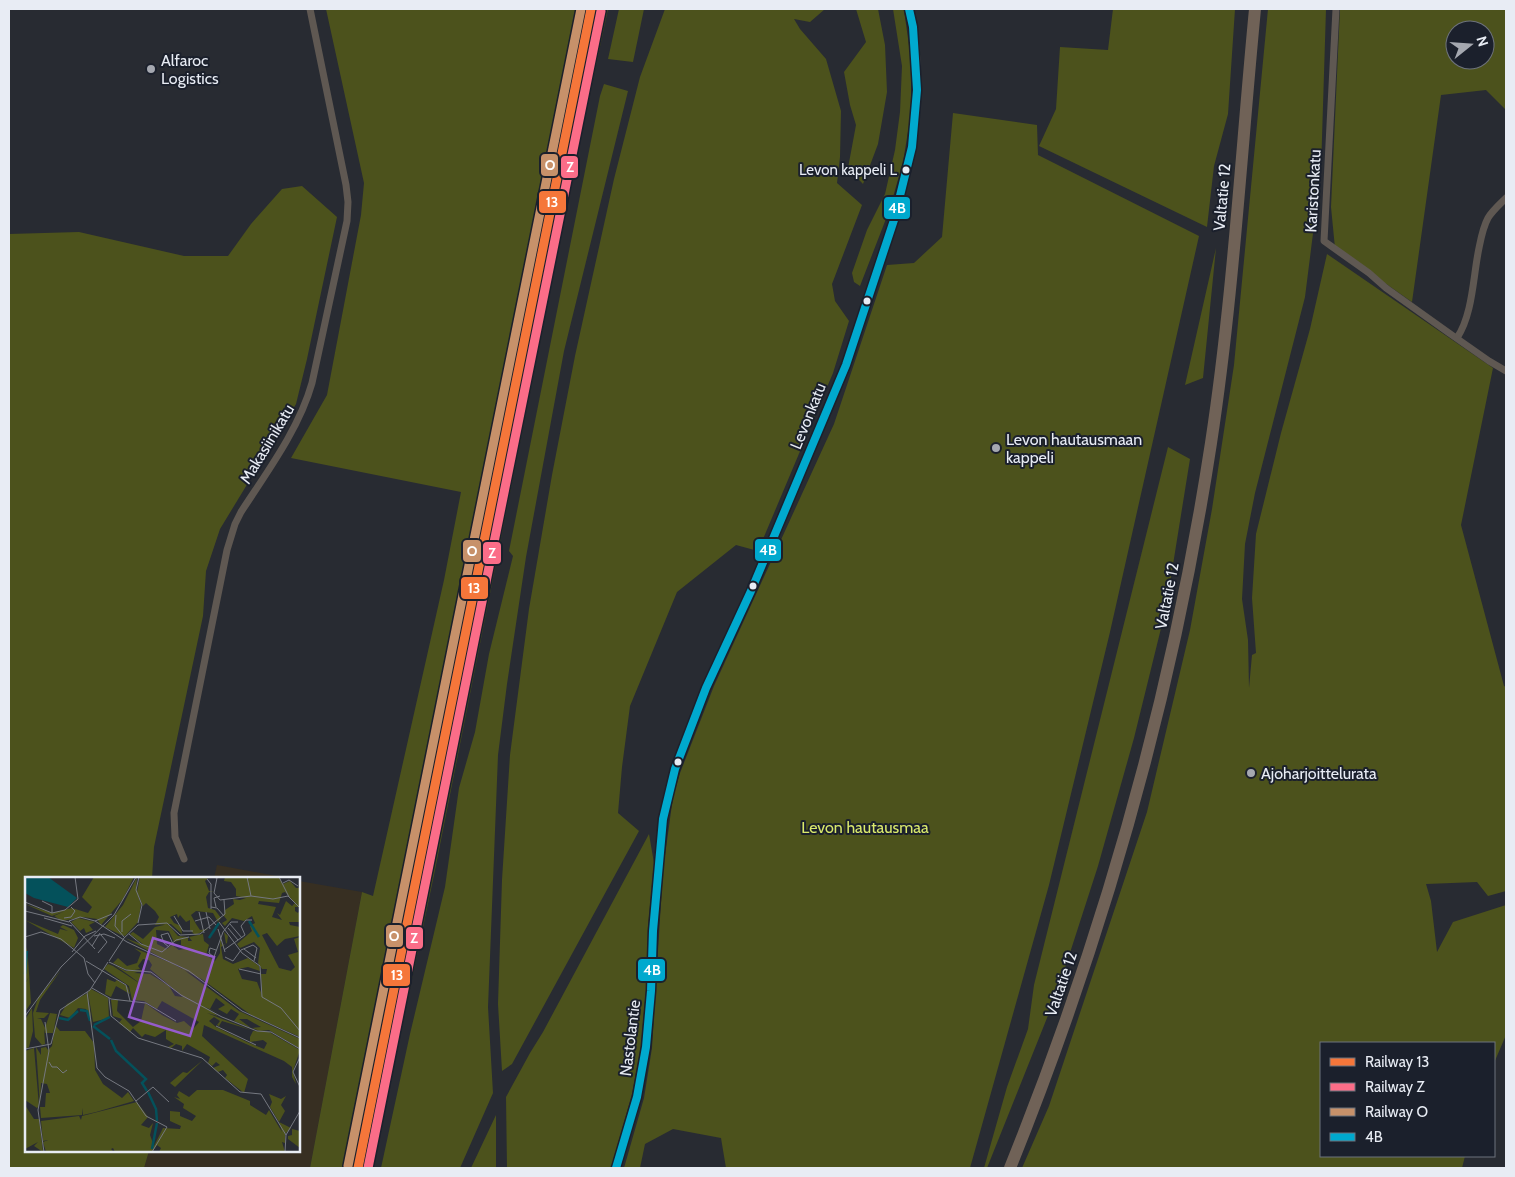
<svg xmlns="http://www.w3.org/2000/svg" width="1515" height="1177" font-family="Cabin,sans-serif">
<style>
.commercial{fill:#372f22}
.green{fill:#4c521c;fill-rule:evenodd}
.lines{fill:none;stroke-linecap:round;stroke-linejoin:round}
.street{stroke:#5f5852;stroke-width:7}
.secondary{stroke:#625750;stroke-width:9}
.highway{stroke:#706257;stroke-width:12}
.bus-1-casing{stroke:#1b202c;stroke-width:11}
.bus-1{stroke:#00a9ce;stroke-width:8}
.rail-1-casing{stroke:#1b202c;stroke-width:12}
.rail-2-casing{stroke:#1b202c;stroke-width:12}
.rail-3-casing{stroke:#1b202c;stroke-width:12}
.rail-1{stroke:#f5763a;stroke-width:9}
.rail-2{stroke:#fb6d88;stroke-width:9}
.rail-3{stroke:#c7916a;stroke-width:9}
.poi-dot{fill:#a5a8b0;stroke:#1b202c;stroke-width:2}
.bus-dot{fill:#e8ecf4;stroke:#1b202c;stroke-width:2}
.labels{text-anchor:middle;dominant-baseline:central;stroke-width:4;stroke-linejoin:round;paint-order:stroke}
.bus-label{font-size:15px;fill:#e8ecf4;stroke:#1b202c;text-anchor:end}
.poi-label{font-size:16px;fill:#e8ecf4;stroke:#1b202c;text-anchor:start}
.street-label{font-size:16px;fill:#e8ecf4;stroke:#1b202c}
.park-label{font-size:16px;fill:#dae96c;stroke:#1b202c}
.inset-river{fill:none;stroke:#04515b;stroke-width:2.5}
.inset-road{fill:none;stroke:#757880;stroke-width:1}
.view{fill:#965ccc;fill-opacity:0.15;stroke:#965ccc;stroke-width:2.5}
.inset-edge{fill:none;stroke:#e8ecf4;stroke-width:2.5}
.line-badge{stroke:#1b202c;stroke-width:2}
.badge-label{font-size:14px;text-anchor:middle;font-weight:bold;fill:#fff}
</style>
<rect width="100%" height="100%" fill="#282b32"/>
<path class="commercial" d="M217,865L287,878H214Z
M299,881L362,892L310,1168H144L149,1151H299Z"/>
<path class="green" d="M326,9H581L538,218L349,1168H310L362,892L373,896L444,580L461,492L291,458L327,395L361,215L364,183Z
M596,9H608L580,141L434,875L372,1168H363Z
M619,9H644L633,62L608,59Z
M665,9H825L810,22L794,19L800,29L826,59L841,111L840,157L837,183L862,205L832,284L835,301L849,321L833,373L758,551L736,545L677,592L630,706L622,767L618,813L639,831L512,1064L502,1071L498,1004L502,880L510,755L529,609L552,475L575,356L614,179L640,77Z
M856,9H878L885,45L887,92L878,144L863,184L848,168L856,125L850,105L844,72L866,42Z
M893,9H904V10L911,60V113L903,162L889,211L860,286L854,282L852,273L867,230L885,194L895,150L900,112L902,66Z
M1113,9H1235L1228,114L1214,166L1207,227L1039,146L1056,109L1060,47L1108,50Z
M1268,9H1326L1321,170L1305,297L1255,493L1245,544L1242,599L1248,640L1249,688L1252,655L1256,653L1252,598L1256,534L1281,433L1310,329L1327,254L1493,368L1461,525L1504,686L1506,687V891L1488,896L1477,882L1426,884L1431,901L1437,952L1453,922L1506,905V1035L1494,1063V1043H1321V1156H1465L1462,1168H1022L1049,1106L1147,812L1190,630L1212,509L1234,365Z
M1340,9H1506V110L1486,90L1441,95L1412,302L1335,248L1331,207ZM1455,30H1485V60H1455Z
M604,84L628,91L564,351L526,557L507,684L498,755L488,1007L493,1093L460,1168H381L410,1034L445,887L459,788L475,732L489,654L513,556L509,551L600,96Z
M953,113L1037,125L1038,155L1199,236L1110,632L1049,885L970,1168H726L721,1138L673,1129L645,1144L640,1168H624L644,1098L652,1048L663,870L673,797L680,773L714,686L834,424L887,265L914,263L942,237Z
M302,186L337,217L307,359L296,404L220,529L206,571L203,616L154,847L152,878H26V1151H149L144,1168H9V234L79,232L184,256H228L251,224L282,189Z
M1216,248L1203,378L1185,385Z
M1168,447L1190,459L1166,608L1134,738L1098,866L1057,993L987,1168H984L1007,1087L1028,1029L1034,985Z
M649,834L654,863L648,927L646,990L641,1046L632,1094L611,1168H507L506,1097L530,1053L543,1032Z
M496,1115V1168H471Z"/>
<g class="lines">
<path class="street" d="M1336,9L1324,241L1369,273L1386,288L1449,333L1489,361L1506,371
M1457,338C1473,314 1473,276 1479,248C1481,238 1483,227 1488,218C1492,211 1500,204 1506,198
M184,859L175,837L174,813L227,550L235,524L241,512C267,472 299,429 312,383L347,221L348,202L346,185L310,9"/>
<path class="secondary" d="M616,1168L637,1097L646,1047L651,991L653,931L658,867L663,819L669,793L675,769L706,688L751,591L846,365L894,220L912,147L915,116L917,90L916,60L913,27L909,9"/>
<path class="highway" d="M1010,1168C1104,935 1173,692 1211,443C1233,299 1241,154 1255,9"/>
<defs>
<path id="bus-1" d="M616,1168L637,1097L646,1047L651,991L653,931L663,819L675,769L706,688L751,591L846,365L894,220L912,147L917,90L913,27L909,9"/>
</defs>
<use href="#bus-1" class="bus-1-casing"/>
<use href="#bus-1" class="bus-1"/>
<defs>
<path id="rail-1" d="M358,1168L591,9"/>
<path id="rail-2" d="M368,1168L601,11"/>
<path id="rail-3" d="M348,1166L581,9"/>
</defs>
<use href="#rail-1" class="rail-1-casing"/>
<use href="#rail-2" class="rail-2-casing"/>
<use href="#rail-3" class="rail-3-casing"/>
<use href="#rail-1" class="rail-1"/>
<use href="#rail-2" class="rail-2"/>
<use href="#rail-3" class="rail-3"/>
</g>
<g class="poi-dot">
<circle cx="151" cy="69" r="5"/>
<circle cx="996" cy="448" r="5"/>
<circle cx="1251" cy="773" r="5"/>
</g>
<g class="bus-dot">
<circle cx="906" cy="170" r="4.5"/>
<circle cx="867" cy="301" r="4.5"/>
<circle cx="753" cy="586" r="4.5"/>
<circle cx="678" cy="762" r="4.5"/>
</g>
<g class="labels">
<g class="bus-label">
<text x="897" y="170">Levon kappeli L</text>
</g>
<g class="poi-label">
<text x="161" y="60">Alfaroc<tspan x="161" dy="18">Logistics</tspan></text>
<text x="1006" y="439">Levon hautausmaan<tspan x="1006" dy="18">kappeli</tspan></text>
<text x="1261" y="773">Ajoharjoittelurata</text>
</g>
<g class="street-label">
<text transform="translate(1313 191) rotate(-87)">Karistonkatu</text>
<text transform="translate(1222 197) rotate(-85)">Valtatie 12</text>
<text transform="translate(808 416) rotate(-68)">Levonkatu</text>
<text transform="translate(267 444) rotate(-59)">Makasiinikatu</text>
<text transform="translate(1167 596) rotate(-79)">Valtatie 12</text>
<text transform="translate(1061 984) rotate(-71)">Valtatie 12</text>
<text transform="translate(630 1038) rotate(-83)">Nastolantie</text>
</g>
<g class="park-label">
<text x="865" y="827">Levon hautausmaa</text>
</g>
</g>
<g transform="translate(25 877)">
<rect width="275" height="275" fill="#282b32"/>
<path d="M69,0H109L98,22L76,48L72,42L58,40L37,44L29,39L40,34L27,39L0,27L27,36L47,31L63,36L67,30L57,20ZM112,0L111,11L116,28L113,45L100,59L96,58L80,50L98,28ZM115,0H184L180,4L184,14L189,15H184L181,20L183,31L190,33L196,41L193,45L188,36L171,34L166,38L171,47L175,53L183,52L170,58L165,53V43L161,45L155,38L153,41L152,37L145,40L149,46L156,49L157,57L146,47L130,48L134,40L130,34L121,26L118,29L112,15ZM200,0H254L258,7L265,4L271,11H275V30H270V34L273,36L275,33V45H264L265,48L275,50V59L260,62L252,69L242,56L237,58L254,91L266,94L270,90L263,78L273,75L269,62L275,60V160L226,138L178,103L100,61L119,68L105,57L108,55L118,62L130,50L143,47L153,59L163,60V64H167L164,60L178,57L179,64L184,68L181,78L190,84L195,76V61L197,68L201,67L199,55L203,59L202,66L196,70L198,82L208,87L223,81L234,89L235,94L223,90L213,92L217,102L232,105L237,118L236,97H241L242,92H237L233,86L235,71L229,65L215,71L212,67L227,54L225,49L230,46L227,39L219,44L207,41L200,49L197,46L202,43L199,39L200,33L209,27L208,22L215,23L221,21L211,19V12L206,5L199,4ZM260,15L270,26L267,29L261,24L255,38L252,36L257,43L247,40L251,30L233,27L234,24L254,26L257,16ZM131,53L144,54L149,65L156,63V68L164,71L154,73L147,68L142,72L132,67ZM53,41L70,45L64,48L68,53L61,56L59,51L55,54L46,45ZM0,43L33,57L35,52L43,54L35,50L38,48L49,53L53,61L49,71ZM0,66L2,74L3,81L6,126L0,135V107L4,100L0,106ZM109,71L154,89L214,134L275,162V171L272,170L244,153L235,154L227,151L236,150L222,142H214L226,151L209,144L214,137L206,132L202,137L193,132L200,128L191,121L185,132L195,137L180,130L193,139L182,136L226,153L197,144L194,149L196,151L192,148L195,144L189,140L184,144L191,150L222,165L239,172L242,166L238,163L225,165V160L228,154L244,155L275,173L268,194L271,207L267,200V190L259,184L179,148L177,159L223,202L219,216L200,201L202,198L198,193L193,195L188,191L195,188L191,185L187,189L183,186L185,180L162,167L157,174V169L151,167L146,171L143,170L149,167L141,162V153L130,160L120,157L117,160L108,151L105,155L94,146L97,142L88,139L86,123H93L92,134L108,150L116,144L120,126L137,138L152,146L159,144L168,152L174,145L137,124L132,132L119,124L107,123L104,109L79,92L83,87L88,89L117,108L105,99L109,96L105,99L89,88L101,94L116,93L124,95L132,100L121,94H116L109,96L125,97L144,109L150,119L158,120L125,92L127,88L124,83L118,82L113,89L115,92L104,94L88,86L93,81L102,89L112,86L116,76ZM36,93L15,123L11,135L24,136L19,141H12L16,142L20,151L25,136L32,137L28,156H20L19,151L20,167L17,168L10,160L8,136L13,121ZM82,102L90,105L92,103L103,110L105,117L91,109L86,120L80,117ZM66,112L83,121L84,141L68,145L63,115ZM63,116L67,148L61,132L53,131L45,141L35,138L42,127ZM7,131L8,154L4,170L0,172V143ZM30,148L35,154H60L69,166L70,193L78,207L97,221L103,215L109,224L71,235L58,238V231L57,238L16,241L15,230H20L21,216H25L22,207L16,206L15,228L11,170L16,178V171L21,170L23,173L27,169ZM9,171L14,229L12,231L0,223V174ZM178,183L150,210L145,206L158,195L162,196ZM172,213H198L225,224V228L241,238L244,233L257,255L254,245L266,251L260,257V266L257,265L260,275H134L136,271L132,268L127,275H90L88,271L86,272L89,275H21L18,265L23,263L18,264L16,244L54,239L56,243L57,239L112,225L123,240L116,248L124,251L128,246L125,258L129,269L138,251L155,252L156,249L145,244V234L155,235V239L167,244L171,239L158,231L159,227L149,220L155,222L152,218L154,214L164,220ZM244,217L256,222L261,219L256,228L260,234L254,245L245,230L247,225ZM0,228L9,242H14L18,275L9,269L13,265L0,272ZM267,252L275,254V271L263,262V259L267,258Z" fill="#4c521c" fill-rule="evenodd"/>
<path d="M0,0H23L52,21L43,30L9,21L0,16Z" fill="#04515b"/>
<path class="inset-river" d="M224,44L234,60M184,61L194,46M0,97L2,74M55,133L62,134L65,144M34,141L43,143L53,134M69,148L85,140M68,149L85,162M86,163L91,174L121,202L117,206L122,214M123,215L131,232L132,244M127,272L132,246"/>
<path class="inset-road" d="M188,0L192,1L189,16L195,23L226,19L248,22L263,19L275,31M222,0L226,19M254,0L264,20M182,2L186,7V32M258,6L264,3L273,9M17,24L27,29V36M0,25L27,36L40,33L53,22L50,0M186,30L192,31L199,39M191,30L189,21L195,19M0,34L44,45M174,35L179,56M181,35L185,52M91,38L90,49L99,60M149,39L158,54H168M19,41L47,49M39,41L46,40L50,34L46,30M44,44L70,72M44,44L55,40L70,44L102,65L164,94L217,134L275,161M70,44L87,37M170,44L184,40L191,48M194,45L217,76L235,89L237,120L256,131L275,154M113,46L117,28L111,13L114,0M205,47L217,61M113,48L142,46L155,58L175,57L200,37L199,23M203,51L213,63M193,52L200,75M97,55V44L106,37M104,57L116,67L137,75L151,63L164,60M69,59L79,57L90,61M0,60L16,55L36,62L59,81L63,97L70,106M67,69L75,56M144,70L139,66L136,58L143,56L148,67M219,72L231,81M191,73L185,71L184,76L189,80L198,55L206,45H213M199,73L220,58L216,49L221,43H227M47,75L60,59L71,54M73,76L82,65L76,58M200,80L208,84L216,73L228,68L232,71L229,84M61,84L101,108L105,124M84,84L99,61L113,48M84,85L101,93L126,95L156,118L197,140L232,154L246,155L275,172M214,92L236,97M67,111L86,122L121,126L151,144M62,115L72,191L80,200L104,214L121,239L142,250L127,275M84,121L86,139L113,161L177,181L215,215L236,217L261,258L260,275M0,139L36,90L89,38L111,0M191,149L231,168M0,172L26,167L35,133L65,113L83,85M275,180L268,195L275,210M24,185L27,190H32L38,196L42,193M111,224L128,210L144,225M261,258L275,234M19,275L13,233L24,174L20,145"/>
<path class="view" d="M128,61L189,80L165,159L104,140Z"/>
<rect width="275" height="275" class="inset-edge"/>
</g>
<g class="line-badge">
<rect x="540" y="153" width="19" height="24" rx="5" fill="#c7916a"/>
<rect x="560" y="155" width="19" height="24" rx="5" fill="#fb6d88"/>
<rect x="538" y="190" width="29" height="24" rx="5" fill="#f5763a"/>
<rect x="883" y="196" width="28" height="24" rx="5" fill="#00a9ce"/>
<rect x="754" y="538" width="28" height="24" rx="5" fill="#00a9ce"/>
<rect x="462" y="539" width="20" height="24" rx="5" fill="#c7916a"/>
<rect x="482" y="541" width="20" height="24" rx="5" fill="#fb6d88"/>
<rect x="460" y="576" width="29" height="24" rx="5" fill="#f5763a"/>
<rect x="385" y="924" width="19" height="24" rx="5" fill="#c7916a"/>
<rect x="405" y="926" width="19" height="24" rx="5" fill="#fb6d88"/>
<rect x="637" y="958" width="29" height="24" rx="5" fill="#00a9ce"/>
<rect x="382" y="963" width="29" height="24" rx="5" fill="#f5763a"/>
</g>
<g class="badge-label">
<text x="550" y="170">O</text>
<text x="570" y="172">Z</text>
<text x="552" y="207">13</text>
<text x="897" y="213">4B</text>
<text x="768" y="555">4B</text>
<text x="472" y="556">O</text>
<text x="492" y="558">Z</text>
<text x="474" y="593">13</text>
<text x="394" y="941">O</text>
<text x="414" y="943">Z</text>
<text x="652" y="975">4B</text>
<text x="397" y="980">13</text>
</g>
<rect width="1515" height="1177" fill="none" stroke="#e8ecf4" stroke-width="20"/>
<rect x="1320" y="1042" width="175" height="115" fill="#1b202c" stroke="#6d727c"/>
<rect x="1330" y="1058" width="25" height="8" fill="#f5763a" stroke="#6d727c"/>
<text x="1365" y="1067" font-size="15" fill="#e8ecf4">Railway 13</text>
<rect x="1330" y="1083" width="25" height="8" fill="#fb6d88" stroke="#6d727c"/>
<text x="1365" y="1092" font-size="15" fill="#e8ecf4">Railway Z</text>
<rect x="1330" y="1108" width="25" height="8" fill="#c7916a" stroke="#6d727c"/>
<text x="1365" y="1117" font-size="15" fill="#e8ecf4">Railway O</text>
<rect x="1330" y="1133" width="25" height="8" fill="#00a9ce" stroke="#6d727c"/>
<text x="1365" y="1142" font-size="15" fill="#e8ecf4">4B</text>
<g transform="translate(1470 45) rotate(73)"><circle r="24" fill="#1b202c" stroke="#6d727c"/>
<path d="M0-4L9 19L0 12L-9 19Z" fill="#a5a8b0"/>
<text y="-8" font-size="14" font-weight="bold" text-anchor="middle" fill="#e8ecf4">N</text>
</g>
</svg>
